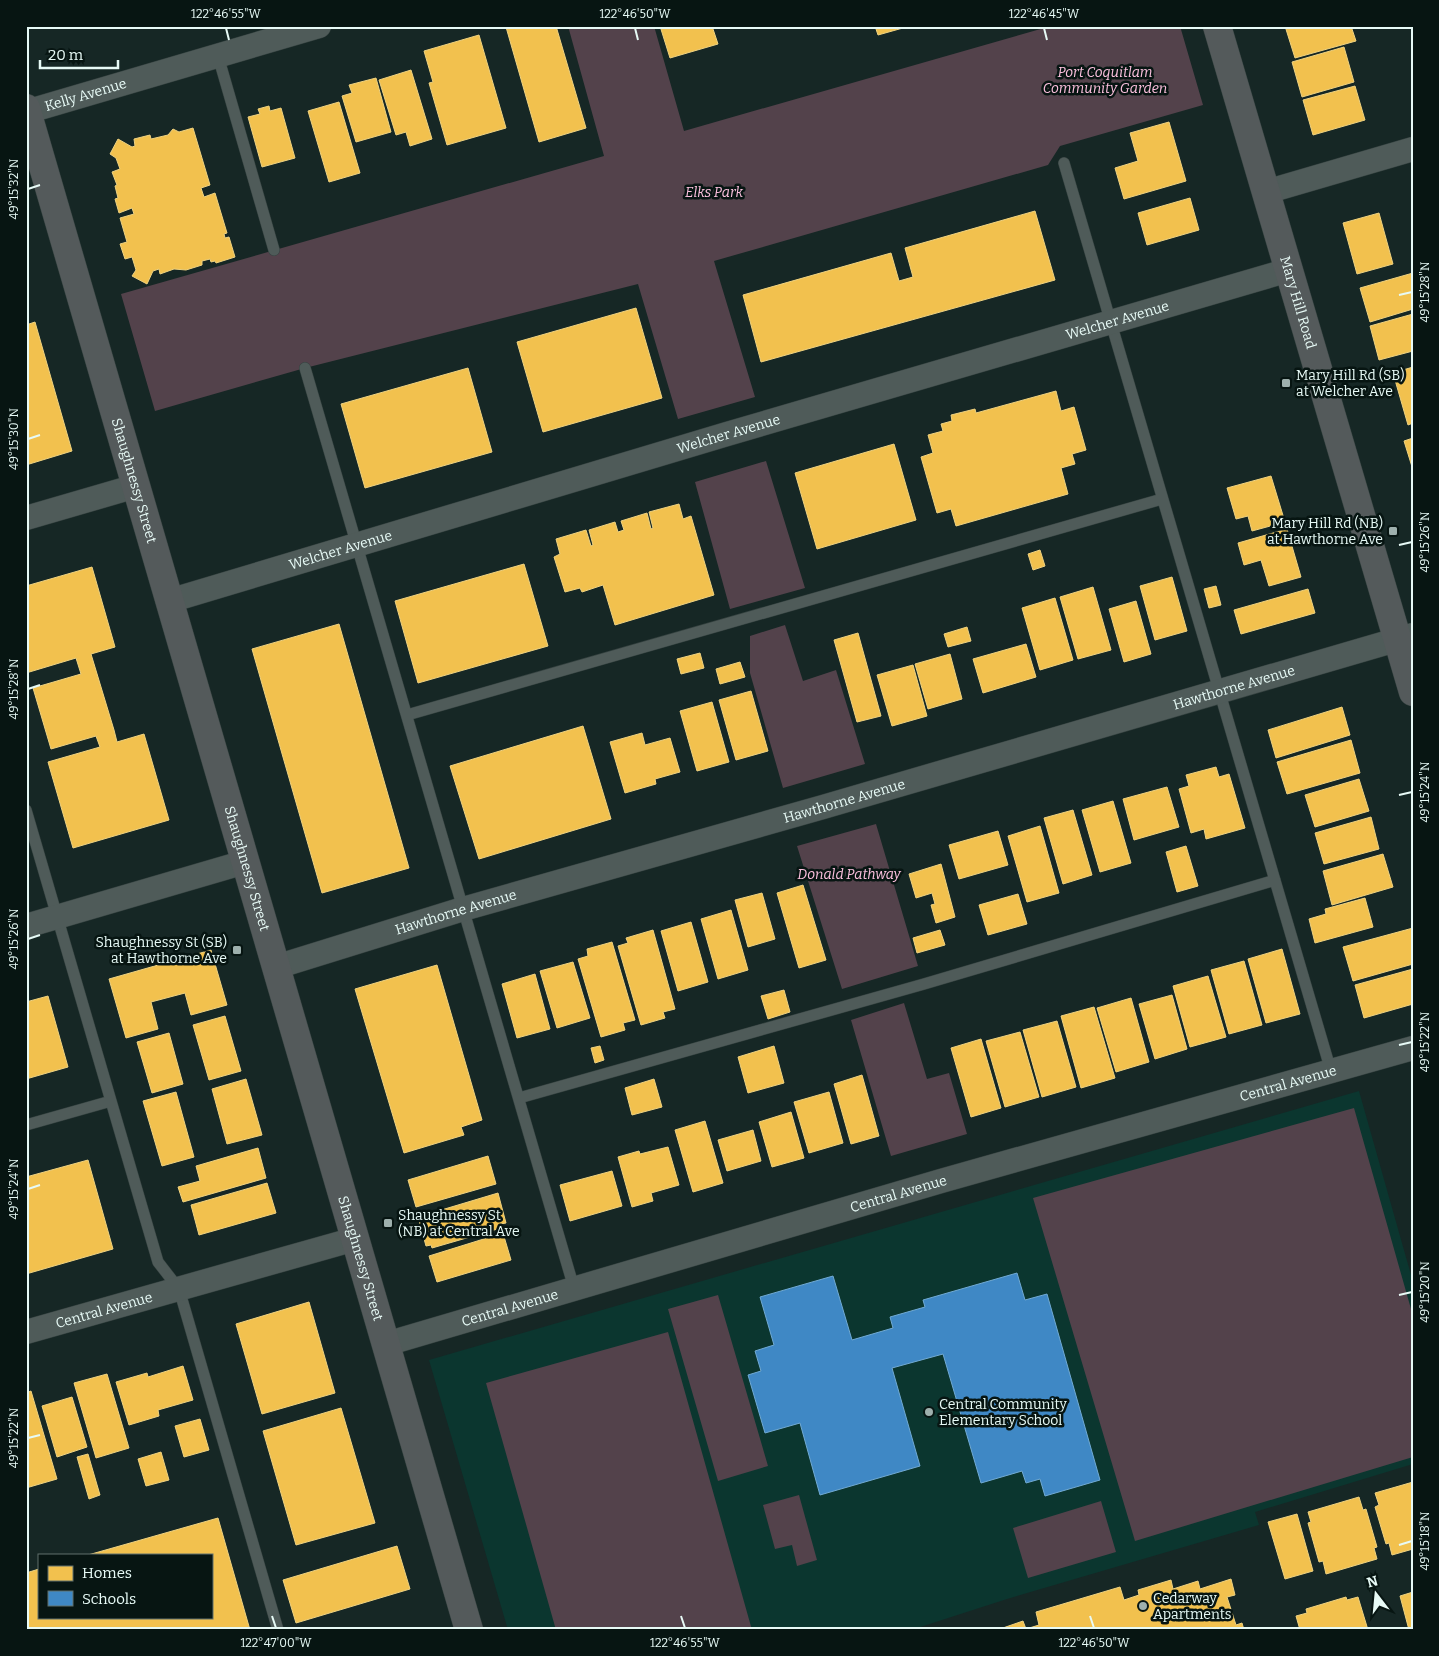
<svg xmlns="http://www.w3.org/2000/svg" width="1439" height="1656" font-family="Bitter,serif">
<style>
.built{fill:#0b362f}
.green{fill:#53424b}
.homes{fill:#f2c14e;stroke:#efd280}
.schools{fill:#3f88c5;stroke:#71aad4}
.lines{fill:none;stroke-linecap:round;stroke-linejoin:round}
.lane-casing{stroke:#354240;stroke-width:12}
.street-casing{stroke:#354240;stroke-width:25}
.secondary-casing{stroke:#354240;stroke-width:29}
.lane{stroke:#4f5b59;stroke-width:11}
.street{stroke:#4f5b59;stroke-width:24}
.secondary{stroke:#545a5b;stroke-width:28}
.ticks{fill:none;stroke:#e7faf6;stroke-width:2}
.poi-dot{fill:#9eb0ad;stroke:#071512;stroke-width:2}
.labels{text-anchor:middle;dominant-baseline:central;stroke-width:5;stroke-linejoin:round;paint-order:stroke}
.park-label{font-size:14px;font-style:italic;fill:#fcc0de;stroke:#071512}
.street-label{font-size:14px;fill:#e7faf6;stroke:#071512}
.poi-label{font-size:14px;fill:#e7faf6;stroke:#071512;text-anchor:start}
.neatline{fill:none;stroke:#e7faf6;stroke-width:2}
.ticks-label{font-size:12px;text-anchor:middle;fill:#e7faf6}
</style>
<rect width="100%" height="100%" fill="#162725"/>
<path class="built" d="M1359,1091L1413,1282V1464L1255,1512L1259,1525L1007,1599L911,1630H508L429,1360Z"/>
<path class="green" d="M568,26H654L684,131L1051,26H1180L1203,105L1060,146L1048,165L714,261L755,397L678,419L638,284L305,368L155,411L121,294L604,156Z
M766,461L805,588L730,609L695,482Z
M785,625L803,681L836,670L865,764L783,788L750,673V636Z
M876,824L918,966L842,989L797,846Z
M904,1003L927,1079L949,1073L967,1134L891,1156L851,1020Z
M1354,1108L1413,1316V1457L1135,1541L1033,1198Z
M718,1295L768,1466L718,1481L668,1309Z
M668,1332L752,1630H556L486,1383Z
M799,1495L817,1560L797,1566L792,1545L775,1549L763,1505Z
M1101,1501L1116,1552L1028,1578L1013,1528Z"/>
<path class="homes" d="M556,26L586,128L539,142L506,27Z
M660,26H712L718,44L670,58Z
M875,26H910L878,35Z
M1285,26H1351L1356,41L1295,58Z
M479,35L506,128L447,145L429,83L433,82L424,51Z
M1344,47L1354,82L1302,97L1292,62Z
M411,70L432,139L410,146L406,132L396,135L379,80Z
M376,78L391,132L356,142L342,96L352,93L349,85Z
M1355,86L1365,120L1313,135L1303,100Z
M339,102L360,173L329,182L308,111Z
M269,106L270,111L281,108L295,158L262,167L248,117L260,114L258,109Z
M1169,122L1186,181L1124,199L1115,168L1138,161L1130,133Z
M193,128L210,185L201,188L204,197L215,193L227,233L224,234L225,238L229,237L235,257L216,263L215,261L211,262L210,259L202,261V265L186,270L174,269L160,274L159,269L153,271L147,284L132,276L136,270L132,257L125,259L120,244L127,242L120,218L134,214L132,208L119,213L115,199L118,198L115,186L117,185L112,172L120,169L116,158L110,154L118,139L132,147L135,146L134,139L150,135L151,139L168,135L173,129L179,132Z
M1190,198L1199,230L1147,245L1138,213Z
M1035,211L1055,280L761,362L743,295L891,253L899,281L913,277L905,248Z
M1379,213L1393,264L1357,274L1343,223Z
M1413,273V309L1370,322L1360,288Z
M636,308L662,398L543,432L517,342Z
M1413,314V351L1379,360L1370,326Z
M35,322L72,451L26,465V325Z
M1413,367V423L1408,425L1393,373Z
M468,368L492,452L365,488L341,404Z
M1056,391L1061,411L1074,407L1086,450L1072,454L1075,464L1061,468L1068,494L956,526L951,509L937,513L921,457L933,453L928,435L943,431L941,424L952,421L951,415L975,409L976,413Z
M1413,438V470L1404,441Z
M894,444L916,520L817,549L795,473Z
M1271,476L1285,522L1252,531L1248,516L1236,519L1227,488Z
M679,504L683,519L691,516L714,595L615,625L603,585L582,592L580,588L565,592L554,557L560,554L556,539L586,530L591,546L593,545L589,530L615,522L618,532L624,530L621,521L647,513L651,529L653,528L649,512Z
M1287,529L1301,577L1269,586L1261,560L1244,565L1238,543Z
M1040,550L1045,566L1033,570L1028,554Z
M524,564L548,646L418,683L395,601Z
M92,567L115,647L91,654L114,730L117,742L144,734L169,820L73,848L48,762L100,747L96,736L51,749L33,688L81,674L76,658L26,673V586Z
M1172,577L1187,631L1155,640L1140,586Z
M1216,586L1221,605L1209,608L1204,589Z
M1093,587L1111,650L1078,659L1060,597Z
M1308,589L1315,613L1241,634L1234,610Z
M1055,598L1073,660L1040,670L1022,608Z
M1136,601L1151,654L1124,662L1109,609Z
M339,624L409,868L322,893L252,649Z
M967,627L971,641L948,647L944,634Z
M858,633L881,716L857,722L834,640Z
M1026,644L1036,677L983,693L973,659Z
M700,653L704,668L681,674L677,659Z
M950,654L962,699L928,709L915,664Z
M740,662L745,677L720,684L716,669Z
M913,665L927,716L892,726L877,675Z
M751,691L768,751L736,760L719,700Z
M712,702L729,762L697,771L680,711Z
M1342,707L1350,735L1276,758L1268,730Z
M583,726L611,819L479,859L450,766Z
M642,733L645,745L670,738L680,772L655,779L656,784L625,793L610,742Z
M1351,740L1360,773L1287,794L1277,762Z
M1216,767L1219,777L1229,774L1245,828L1206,839L1204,829L1191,833L1179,789L1189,786L1186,775Z
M1359,779L1369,811L1315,827L1305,795Z
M1167,787L1179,827L1134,840L1123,799Z
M1113,801L1131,863L1100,872L1082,810Z
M1073,810L1092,875L1063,884L1044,818Z
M1371,817L1379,849L1324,864L1315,833Z
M1040,826L1059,893L1027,902L1008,836Z
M998,831L1008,865L959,879L949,845Z
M1186,846L1198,886L1177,892L1166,852Z
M1383,854L1393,887L1332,905L1323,871Z
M941,864L955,917L936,923L931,905L935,904L932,893L916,898L909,874Z
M803,885L826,960L799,968L777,893Z
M762,893L775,939L748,947L735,900Z
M1018,894L1027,924L988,935L979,905Z
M1365,898L1373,927L1315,943L1309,919L1326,914L1325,909Z
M731,910L748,970L718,979L701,919Z
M691,922L708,982L678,991L661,931Z
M1413,928V964L1353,981L1343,947Z
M653,930L675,1009L663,1012L665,1018L641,1025L618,946L628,943L626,938Z
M940,930L945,945L917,953L913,938Z
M612,942L635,1020L623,1023L625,1030L601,1037L578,959L588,956L587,949Z
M1282,949L1300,1014L1266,1023L1248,959Z
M211,950L227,1005L191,1015L185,993L151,1002L158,1029L126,1038L109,979Z
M1244,961L1262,1025L1229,1034L1211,970Z
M573,962L590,1018L557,1028L540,971Z
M437,965L482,1120L461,1127L464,1135L404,1153L355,989Z
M1413,969V1004L1364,1018L1355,985Z
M535,974L550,1029L517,1038L502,984Z
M1208,976L1226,1037L1190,1047L1173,986Z
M784,990L790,1012L768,1019L761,996Z
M1172,995L1187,1049L1155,1059L1139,1004Z
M48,996L68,1067L26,1079V1002Z
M1131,998L1149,1062L1116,1072L1097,1008Z
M1094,1007L1115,1078L1081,1088L1061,1016Z
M225,1016L241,1071L209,1080L193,1025Z
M1057,1021L1076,1087L1042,1097L1023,1030Z
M1020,1032L1039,1097L1005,1107L986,1041Z
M169,1033L183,1084L152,1093L137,1042Z
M981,1039L1001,1108L971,1117L951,1048Z
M600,1046L604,1060L595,1063L591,1048Z
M774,1046L784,1083L748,1093L738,1057Z
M862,1075L879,1136L851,1144L834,1084Z
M246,1079L262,1135L227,1144L212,1089Z
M654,1079L662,1107L632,1115L625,1088Z
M176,1092L194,1157L162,1166L143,1101Z
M829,1092L843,1143L809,1153L794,1102Z
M791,1112L804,1158L772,1167L759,1122Z
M705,1121L723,1183L693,1192L675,1130Z
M753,1130L761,1161L727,1171L718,1140Z
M668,1147L679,1185L651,1193L653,1201L632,1207L618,1157L639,1151L640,1154Z
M258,1148L266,1178L183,1202L178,1187L200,1181L196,1166Z
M488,1156L496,1184L416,1207L408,1180Z
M88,1160L113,1249L26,1274V1177Z
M612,1171L622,1206L570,1221L560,1185Z
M267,1183L276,1213L199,1235L191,1205Z
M498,1193L506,1223L500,1224L501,1228L432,1248L431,1245L426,1246L418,1217Z
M503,1233L511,1260L437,1282L429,1256Z
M309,1302L335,1393L262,1414L236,1324Z
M183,1366L193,1400L158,1410L159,1416L129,1425L116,1382L147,1373L148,1377Z
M107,1374L129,1448L96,1458L74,1383Z
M31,1391L57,1479L26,1488V1393Z
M72,1397L87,1447L57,1457L42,1406Z
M341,1408L375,1523L296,1545L263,1431Z
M200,1419L209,1450L184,1457L175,1426Z
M161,1452L169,1480L146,1486L138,1459Z
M88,1454L100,1495L89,1499L77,1457Z
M1413,1482V1549L1392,1555L1389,1543L1386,1544L1375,1507L1379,1505L1375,1493Z
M1359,1497L1363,1510L1366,1509L1377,1547L1374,1548L1377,1559L1326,1574L1323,1561L1319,1562L1308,1523L1311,1522L1308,1512Z
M1297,1514L1313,1571L1285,1579L1268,1522Z
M218,1518L250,1630H26V1573L39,1569V1617H211V1555H88Z
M397,1546L410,1589L296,1623L283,1580Z
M1231,1579L1235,1595L1227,1597L1236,1625L1242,1623L1244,1630H1000V1629L1023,1621L1026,1629L1039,1625L1036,1612L1120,1587L1124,1600L1139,1595L1138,1590L1171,1580L1173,1589L1198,1581L1200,1589Z
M1413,1592V1630H1409L1400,1596Z
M1346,1597L1347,1600L1358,1597L1368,1630H1300L1296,1616L1307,1613L1306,1609Z"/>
<path class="schools" d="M1017,1273L1025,1300L1047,1294L1100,1480L1045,1496L1040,1479L1026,1483L1022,1471L981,1483L943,1354L892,1368L920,1466L820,1495L800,1423L765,1433L748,1375L761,1371L755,1351L774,1345L760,1297L833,1276L852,1340L893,1328L890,1317L925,1307L923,1300Z"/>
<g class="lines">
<defs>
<path id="lane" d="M218,56L274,250
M1064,163L1331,1071
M305,368L574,1288
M407,715L1162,499
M26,810L158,1262L179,1289L278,1630
M519,1098L924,984L1275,880
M26,1125L111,1101"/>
<g id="street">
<path id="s1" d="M26,112L319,26"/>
<path d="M1266,192L1413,149"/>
<path d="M26,518L136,486"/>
<path id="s2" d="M169,601L727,434L1289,270"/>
<path d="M26,926L245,862"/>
<path id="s3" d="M276,967L463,909L823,807L1413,635"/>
<path id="s4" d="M26,1332L355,1239"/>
<path id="s5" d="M386,1344L941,1181L1413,1048"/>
</g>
<g id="secondary">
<path id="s6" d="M1217,26L1413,692"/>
<path id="s7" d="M26,108L469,1630"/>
</g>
</defs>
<use href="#lane" class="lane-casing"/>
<use href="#street" class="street-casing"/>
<use href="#secondary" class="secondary-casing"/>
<use href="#lane" class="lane"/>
<use href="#street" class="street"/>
<use href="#secondary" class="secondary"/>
</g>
<path class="ticks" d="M226,28L229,40M635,28L638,40M1044,28L1047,40M28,189L40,185M1399,295L1412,292M28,439L40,435M1399,545L1412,542M28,689L40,685M1399,795L1412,792M28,939L40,935M1399,1045L1412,1042M28,1189L40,1185M1399,1295L1412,1292M28,1438L40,1435M1399,1545L1412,1541M272,1616L276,1628M681,1616L685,1628M1090,1616L1094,1628"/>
<g class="poi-dot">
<rect x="1281" y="378" width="10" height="10" rx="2.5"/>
<rect x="1388" y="526" width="10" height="10" rx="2.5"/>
<rect x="232" y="945" width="10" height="10" rx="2.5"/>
<rect x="383" y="1218" width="10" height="10" rx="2.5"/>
<circle cx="929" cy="1412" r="5"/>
<circle cx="1143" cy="1606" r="5"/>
</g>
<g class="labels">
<g class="park-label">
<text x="1105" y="72">Port Coquitlam<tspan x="1105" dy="16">Community Garden</tspan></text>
<text x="714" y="192">Elks Park</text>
<text x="849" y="874">Donald Pathway</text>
</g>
<g class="street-label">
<text stroke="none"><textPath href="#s1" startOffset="62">Kelly Avenue</textPath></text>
<text stroke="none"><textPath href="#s6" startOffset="288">Mary Hill Road</textPath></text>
<text stroke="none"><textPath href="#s2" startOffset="989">Welcher Avenue</textPath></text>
<text stroke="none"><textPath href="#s2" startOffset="584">Welcher Avenue</textPath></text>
<text stroke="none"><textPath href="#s7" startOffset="388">Shaughnessy Street</textPath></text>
<text stroke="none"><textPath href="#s2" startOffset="179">Welcher Avenue</textPath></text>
<text stroke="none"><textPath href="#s3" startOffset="998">Hawthorne Avenue</textPath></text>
<text stroke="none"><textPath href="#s3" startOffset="592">Hawthorne Avenue</textPath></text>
<text stroke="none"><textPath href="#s7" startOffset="792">Shaughnessy Street</textPath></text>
<text stroke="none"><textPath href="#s3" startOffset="188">Hawthorne Avenue</textPath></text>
<text stroke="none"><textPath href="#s5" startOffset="939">Central Avenue</textPath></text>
<text stroke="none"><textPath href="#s5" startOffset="534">Central Avenue</textPath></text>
<text stroke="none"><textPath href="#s7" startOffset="1198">Shaughnessy Street</textPath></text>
<text stroke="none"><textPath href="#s5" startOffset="129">Central Avenue</textPath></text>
<text stroke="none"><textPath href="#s4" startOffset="81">Central Avenue</textPath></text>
</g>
<g class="poi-label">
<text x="1296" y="375">Mary Hill Rd (SB)<tspan x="1296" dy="16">at Welcher Ave</tspan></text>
<text x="1383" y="523" text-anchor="end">Mary Hill Rd (NB)<tspan x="1383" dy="16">at Hawthorne Ave</tspan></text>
<text x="227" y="942" text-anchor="end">Shaughnessy St (SB)<tspan x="227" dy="16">at Hawthorne Ave</tspan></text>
<text x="398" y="1215">Shaughnessy St<tspan x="398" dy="16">(NB) at Central Ave</tspan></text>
<text x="939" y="1404">Central Community<tspan x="939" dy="16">Elementary School</tspan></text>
<text x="1153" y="1598">Cedarway<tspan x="1153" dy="16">Apartments</tspan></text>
</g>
</g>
<rect width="1439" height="1656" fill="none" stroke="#071512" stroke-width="55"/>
<rect x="38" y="1554" width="175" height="65" fill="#071512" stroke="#61716d"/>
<rect x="48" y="1566" width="25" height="15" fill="#f2c14e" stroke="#61716d"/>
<text x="82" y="1578" font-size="15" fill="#e7faf6">Homes</text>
<rect x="48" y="1591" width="25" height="15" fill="#3f88c5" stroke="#61716d"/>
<text x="82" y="1604" font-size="15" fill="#e7faf6">Schools</text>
<g transform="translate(1376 1594) rotate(344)" stroke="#071512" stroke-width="4" paint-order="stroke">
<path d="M0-4L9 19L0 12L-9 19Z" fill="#e7faf6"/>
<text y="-8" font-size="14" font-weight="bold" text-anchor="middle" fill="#e7faf6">N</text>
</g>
<path d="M40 60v8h78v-8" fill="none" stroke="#e7faf6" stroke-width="2.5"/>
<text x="48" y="60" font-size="15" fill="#e7faf6" stroke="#071512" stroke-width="4" paint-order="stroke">20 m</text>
<rect x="28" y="28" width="1384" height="1600" class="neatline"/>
<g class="ticks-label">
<text x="226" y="18">122°46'55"W</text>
<text x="635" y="18">122°46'50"W</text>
<text x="1044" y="18">122°46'45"W</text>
<text transform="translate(14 189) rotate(-90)" y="4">49°15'32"N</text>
<text transform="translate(1425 292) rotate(-90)" y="4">49°15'28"N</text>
<text transform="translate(14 439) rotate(-90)" y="4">49°15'30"N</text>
<text transform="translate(1425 542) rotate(-90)" y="4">49°15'26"N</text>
<text transform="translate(14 689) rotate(-90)" y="4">49°15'28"N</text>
<text transform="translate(1425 792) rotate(-90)" y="4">49°15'24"N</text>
<text transform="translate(14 939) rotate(-90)" y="4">49°15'26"N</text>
<text transform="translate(1425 1042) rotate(-90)" y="4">49°15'22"N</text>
<text transform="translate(14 1189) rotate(-90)" y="4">49°15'24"N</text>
<text transform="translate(1425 1292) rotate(-90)" y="4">49°15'20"N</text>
<text transform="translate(14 1438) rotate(-90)" y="4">49°15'22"N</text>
<text transform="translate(1425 1541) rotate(-90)" y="4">49°15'18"N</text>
<text x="276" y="1647">122°47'00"W</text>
<text x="685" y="1647">122°46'55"W</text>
<text x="1094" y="1647">122°46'50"W</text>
</g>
</svg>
